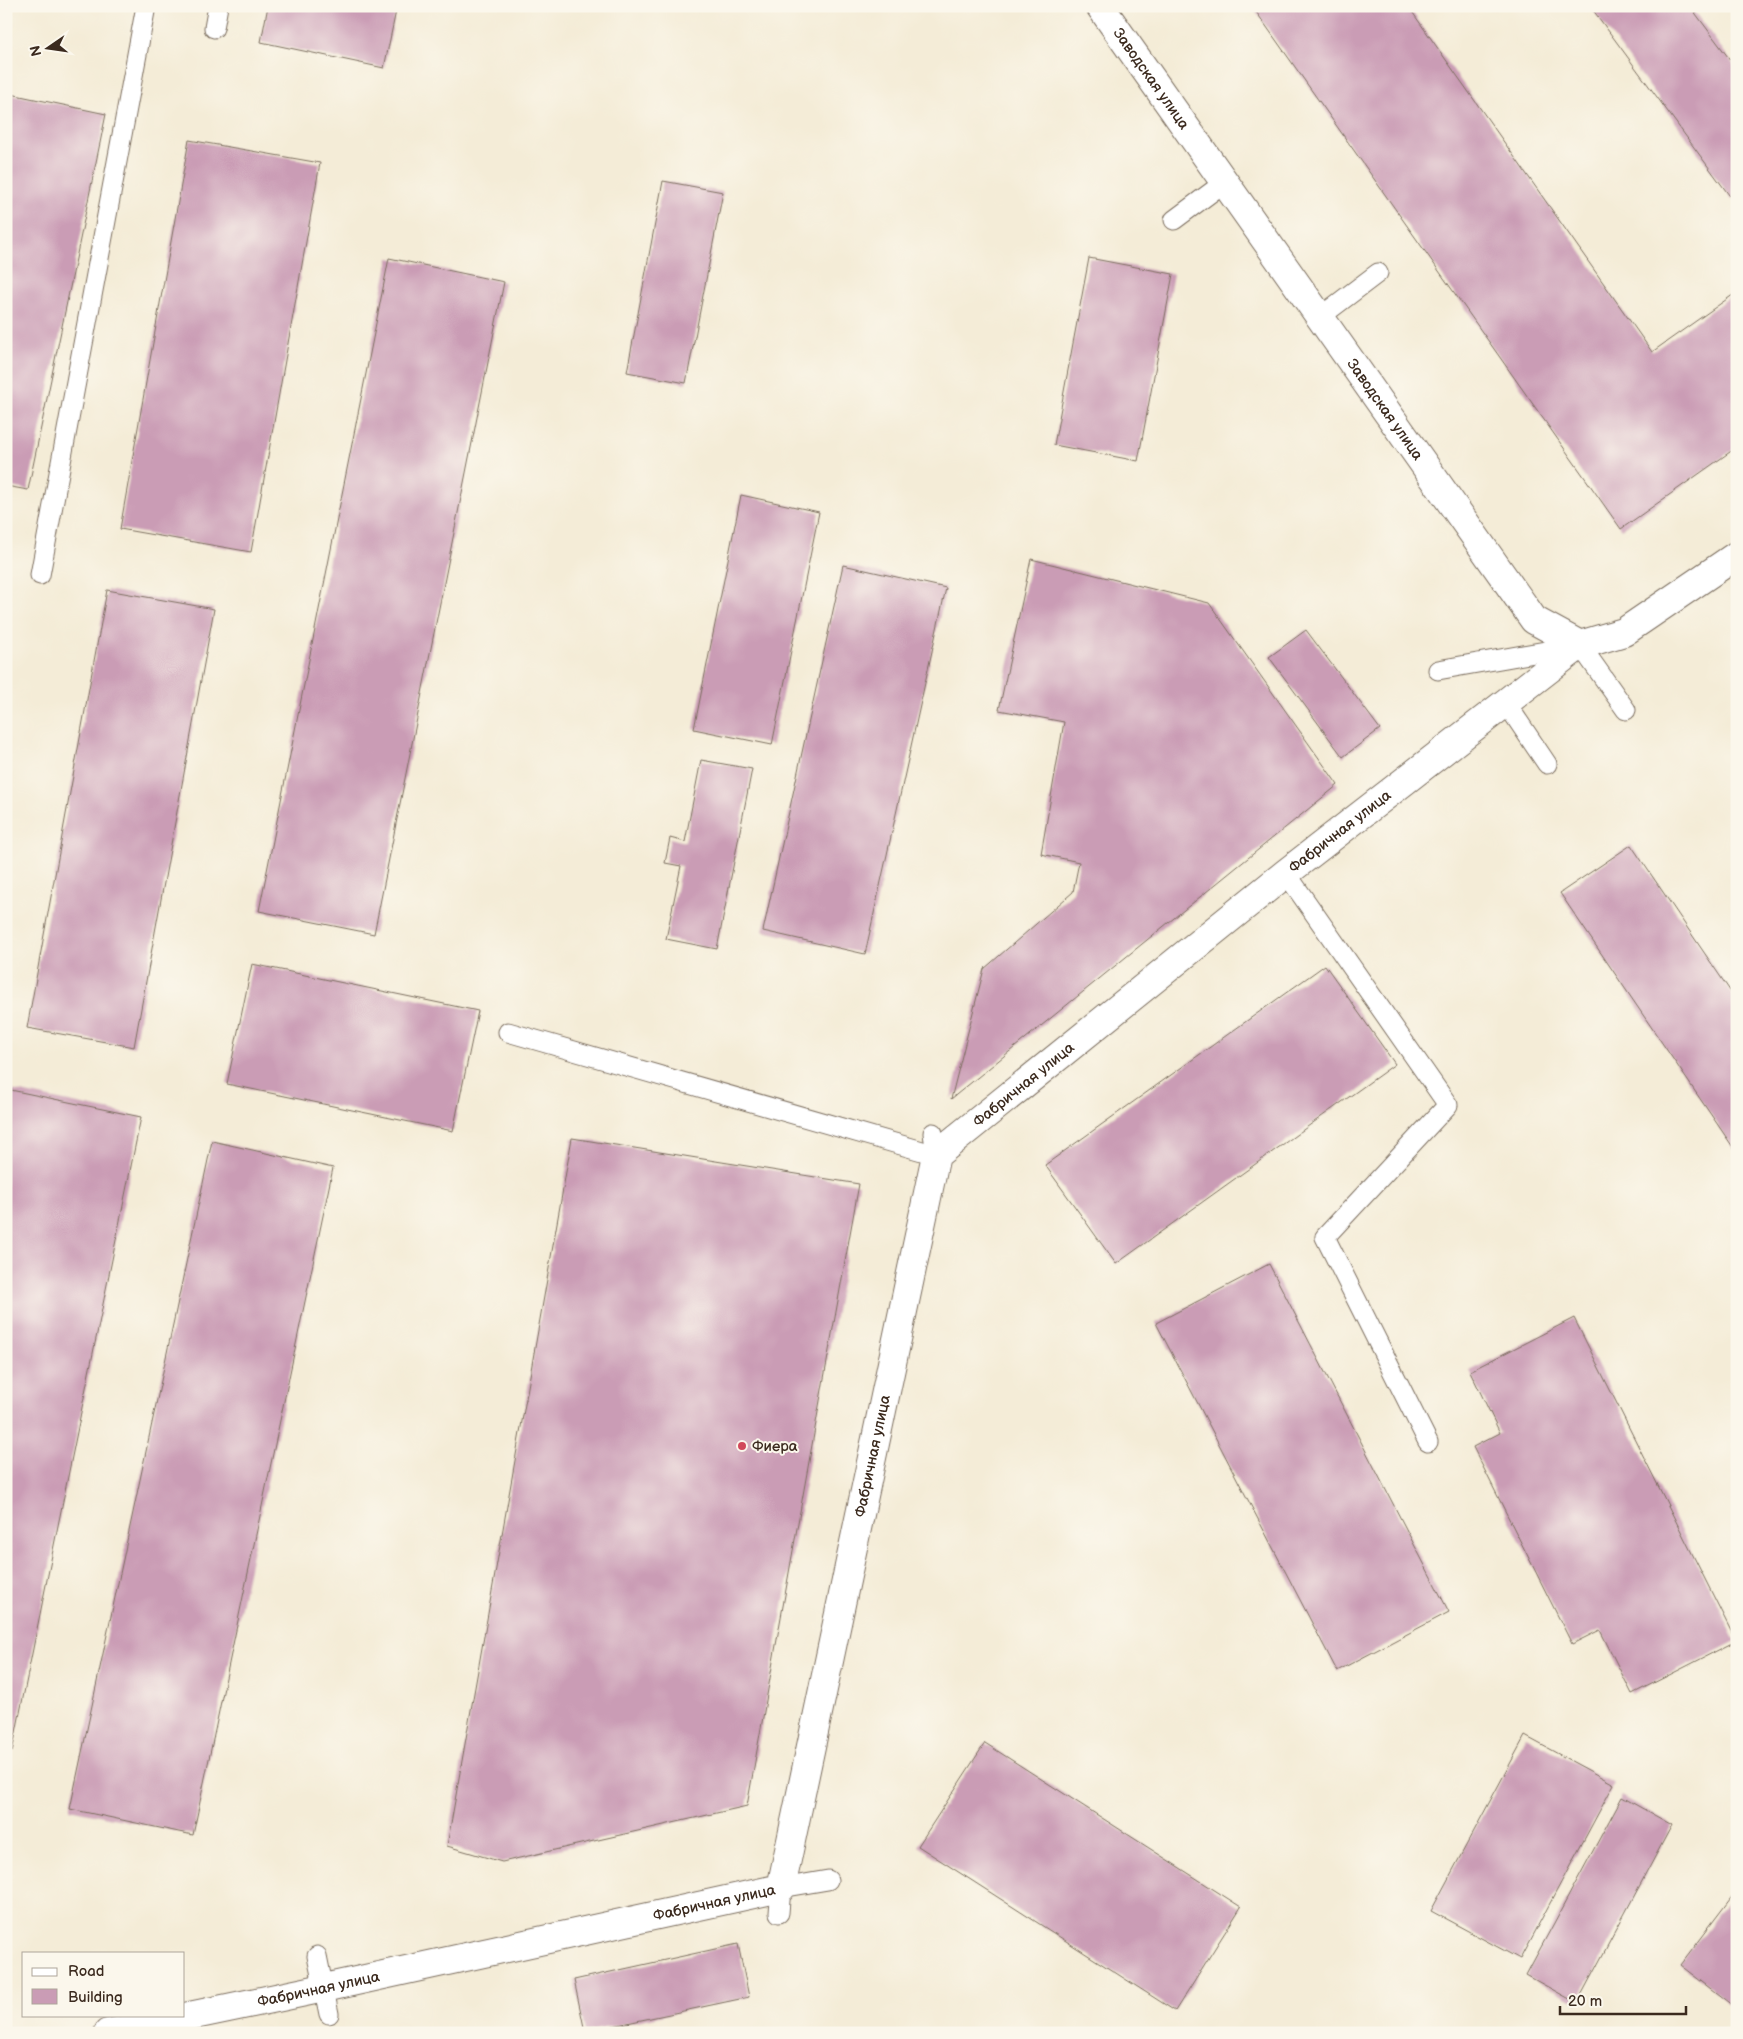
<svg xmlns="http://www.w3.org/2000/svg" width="1743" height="2039" font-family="'Balsamiq Sans',sans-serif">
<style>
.building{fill:#ca9cb5}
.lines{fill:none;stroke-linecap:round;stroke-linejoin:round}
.service-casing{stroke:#7c6e5f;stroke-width:21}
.minor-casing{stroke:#7c6e5f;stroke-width:30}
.service{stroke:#fff;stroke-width:19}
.minor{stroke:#fff;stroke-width:28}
.poi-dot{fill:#d1495b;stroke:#fbf7ec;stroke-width:2}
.labels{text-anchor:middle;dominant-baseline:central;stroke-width:4;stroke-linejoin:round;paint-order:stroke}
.street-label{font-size:15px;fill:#3b2a1e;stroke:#fbf7ec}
.poi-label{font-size:15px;fill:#3b2a1e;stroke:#fbf7ec;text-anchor:start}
</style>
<rect width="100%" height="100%" fill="#fbf7ec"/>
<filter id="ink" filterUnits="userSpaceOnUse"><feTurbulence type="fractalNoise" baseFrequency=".02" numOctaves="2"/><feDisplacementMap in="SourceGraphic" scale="10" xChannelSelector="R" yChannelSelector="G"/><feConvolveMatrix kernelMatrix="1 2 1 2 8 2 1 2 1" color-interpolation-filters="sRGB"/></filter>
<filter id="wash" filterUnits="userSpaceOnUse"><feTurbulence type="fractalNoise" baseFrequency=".0096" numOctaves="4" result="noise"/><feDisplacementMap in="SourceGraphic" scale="20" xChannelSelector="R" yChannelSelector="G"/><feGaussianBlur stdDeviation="1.12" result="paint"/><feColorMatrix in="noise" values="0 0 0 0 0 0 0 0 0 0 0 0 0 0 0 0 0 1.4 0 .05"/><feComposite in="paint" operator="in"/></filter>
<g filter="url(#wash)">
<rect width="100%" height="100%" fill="#f4ecd7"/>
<g id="blocks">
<path class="building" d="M268,6H397L384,68L261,42Z
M1252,6H1408L1652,352L1737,292V447L1621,529Z
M1598,6H1690L1737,69V195L1732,199L1593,10Z
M6,93L106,114L28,490L6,486Z
M189,140L320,163L251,552L120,529Z
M663,181L723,192L686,383L627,372Z
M389,258L504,282L374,934L259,911Z
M1089,258L1173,274L1138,461L1054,445Z
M741,495L819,512L772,745L694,729Z
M1031,559L1209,603L1338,785L951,1099L984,969L1073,892L1079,862L1041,854L1064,722L999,710Z
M843,565L946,588L865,954L763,931Z
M107,590L214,609L134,1047L27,1028Z
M1306,630L1380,729L1343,757L1269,657Z
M701,760L752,769L717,949L666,939L681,866L665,863L670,838L685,842Z
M1631,845L1737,1001V1153L1560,893Z
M252,964L478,1011L453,1131L227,1084Z
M1325,965L1395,1064L1116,1264L1045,1165Z
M6,1089L141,1117L12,1752L6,1751Z
M572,1138L859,1184L747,1806L502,1862L447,1846Z
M212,1141L333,1168L193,1835L70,1809Z
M1269,1264L1449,1612L1337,1671L1156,1323Z
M1574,1318L1736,1641L1632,1694L1600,1630L1572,1644L1473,1447L1500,1433L1470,1371Z
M1525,1736L1614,1784L1520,1959L1431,1911Z
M985,1743L1241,1907L1175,2011L918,1846Z
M1622,1797L1672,1825L1577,2003L1526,1975Z
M1737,1890V2009L1680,1965Z
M738,1944L749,1997L585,2032L574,1980Z"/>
</g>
</g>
<g filter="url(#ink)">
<use href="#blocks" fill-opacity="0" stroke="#7c6e5f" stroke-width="1"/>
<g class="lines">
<defs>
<path id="service" d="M214,28L218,6
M1174,220L1225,182
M1320,317L1378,273
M40,575L146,6
M1438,670L1580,645L1626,710
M1506,703L1547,764
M1286,873L1448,1105L1325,1237L1428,1442
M508,1032L936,1155L933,1133
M779,1913L781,1888L828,1880
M317,1956L329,2014"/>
<g id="minor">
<path id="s1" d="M1100,6L1534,620L1580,645"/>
<path id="s2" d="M108,2033L324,1988L781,1888L936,1155L1286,873L1580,645L1624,632L1737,555"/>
</g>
</defs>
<use href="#service" class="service-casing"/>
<use href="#minor" class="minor-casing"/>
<use href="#service" class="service"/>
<use href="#minor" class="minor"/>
</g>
</g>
<circle class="poi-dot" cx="742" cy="1446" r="5"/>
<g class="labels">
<g class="street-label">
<text stroke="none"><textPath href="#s1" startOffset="89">Заводская улица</textPath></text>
<text stroke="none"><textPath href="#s1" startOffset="494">Заводская улица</textPath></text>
<text stroke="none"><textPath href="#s2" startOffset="1955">Фабричная улица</textPath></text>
<text stroke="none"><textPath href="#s2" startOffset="1550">Фабричная улица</textPath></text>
<text stroke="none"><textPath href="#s2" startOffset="1130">Фабричная улица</textPath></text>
<text stroke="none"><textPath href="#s2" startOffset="620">Фабричная улица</textPath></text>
<text stroke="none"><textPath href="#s2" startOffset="215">Фабричная улица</textPath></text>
</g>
<g class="poi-label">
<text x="752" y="1446">Фиера</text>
</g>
</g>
<rect width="1743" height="2039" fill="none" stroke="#fbf7ec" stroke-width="25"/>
<rect x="22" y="1952" width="162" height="65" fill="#fbf7ec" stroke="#aea59a"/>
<rect x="32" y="1968" width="25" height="8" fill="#ffffff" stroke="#aea59a"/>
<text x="68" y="1976" font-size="15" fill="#3b2a1e">Road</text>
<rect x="32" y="1989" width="25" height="15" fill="#ca9cb5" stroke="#aea59a"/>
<text x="68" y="2002" font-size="15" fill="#3b2a1e">Building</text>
<g transform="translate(48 48) rotate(257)" stroke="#fbf7ec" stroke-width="4" paint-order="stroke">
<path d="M0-4L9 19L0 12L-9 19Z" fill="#3b2a1e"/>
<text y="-8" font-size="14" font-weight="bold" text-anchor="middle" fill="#3b2a1e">N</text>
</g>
<path d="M1560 2006v8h126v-8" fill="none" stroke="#3b2a1e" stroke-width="2.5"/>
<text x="1568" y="2006" font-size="15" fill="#3b2a1e" stroke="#fbf7ec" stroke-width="4" paint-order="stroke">20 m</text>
</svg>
